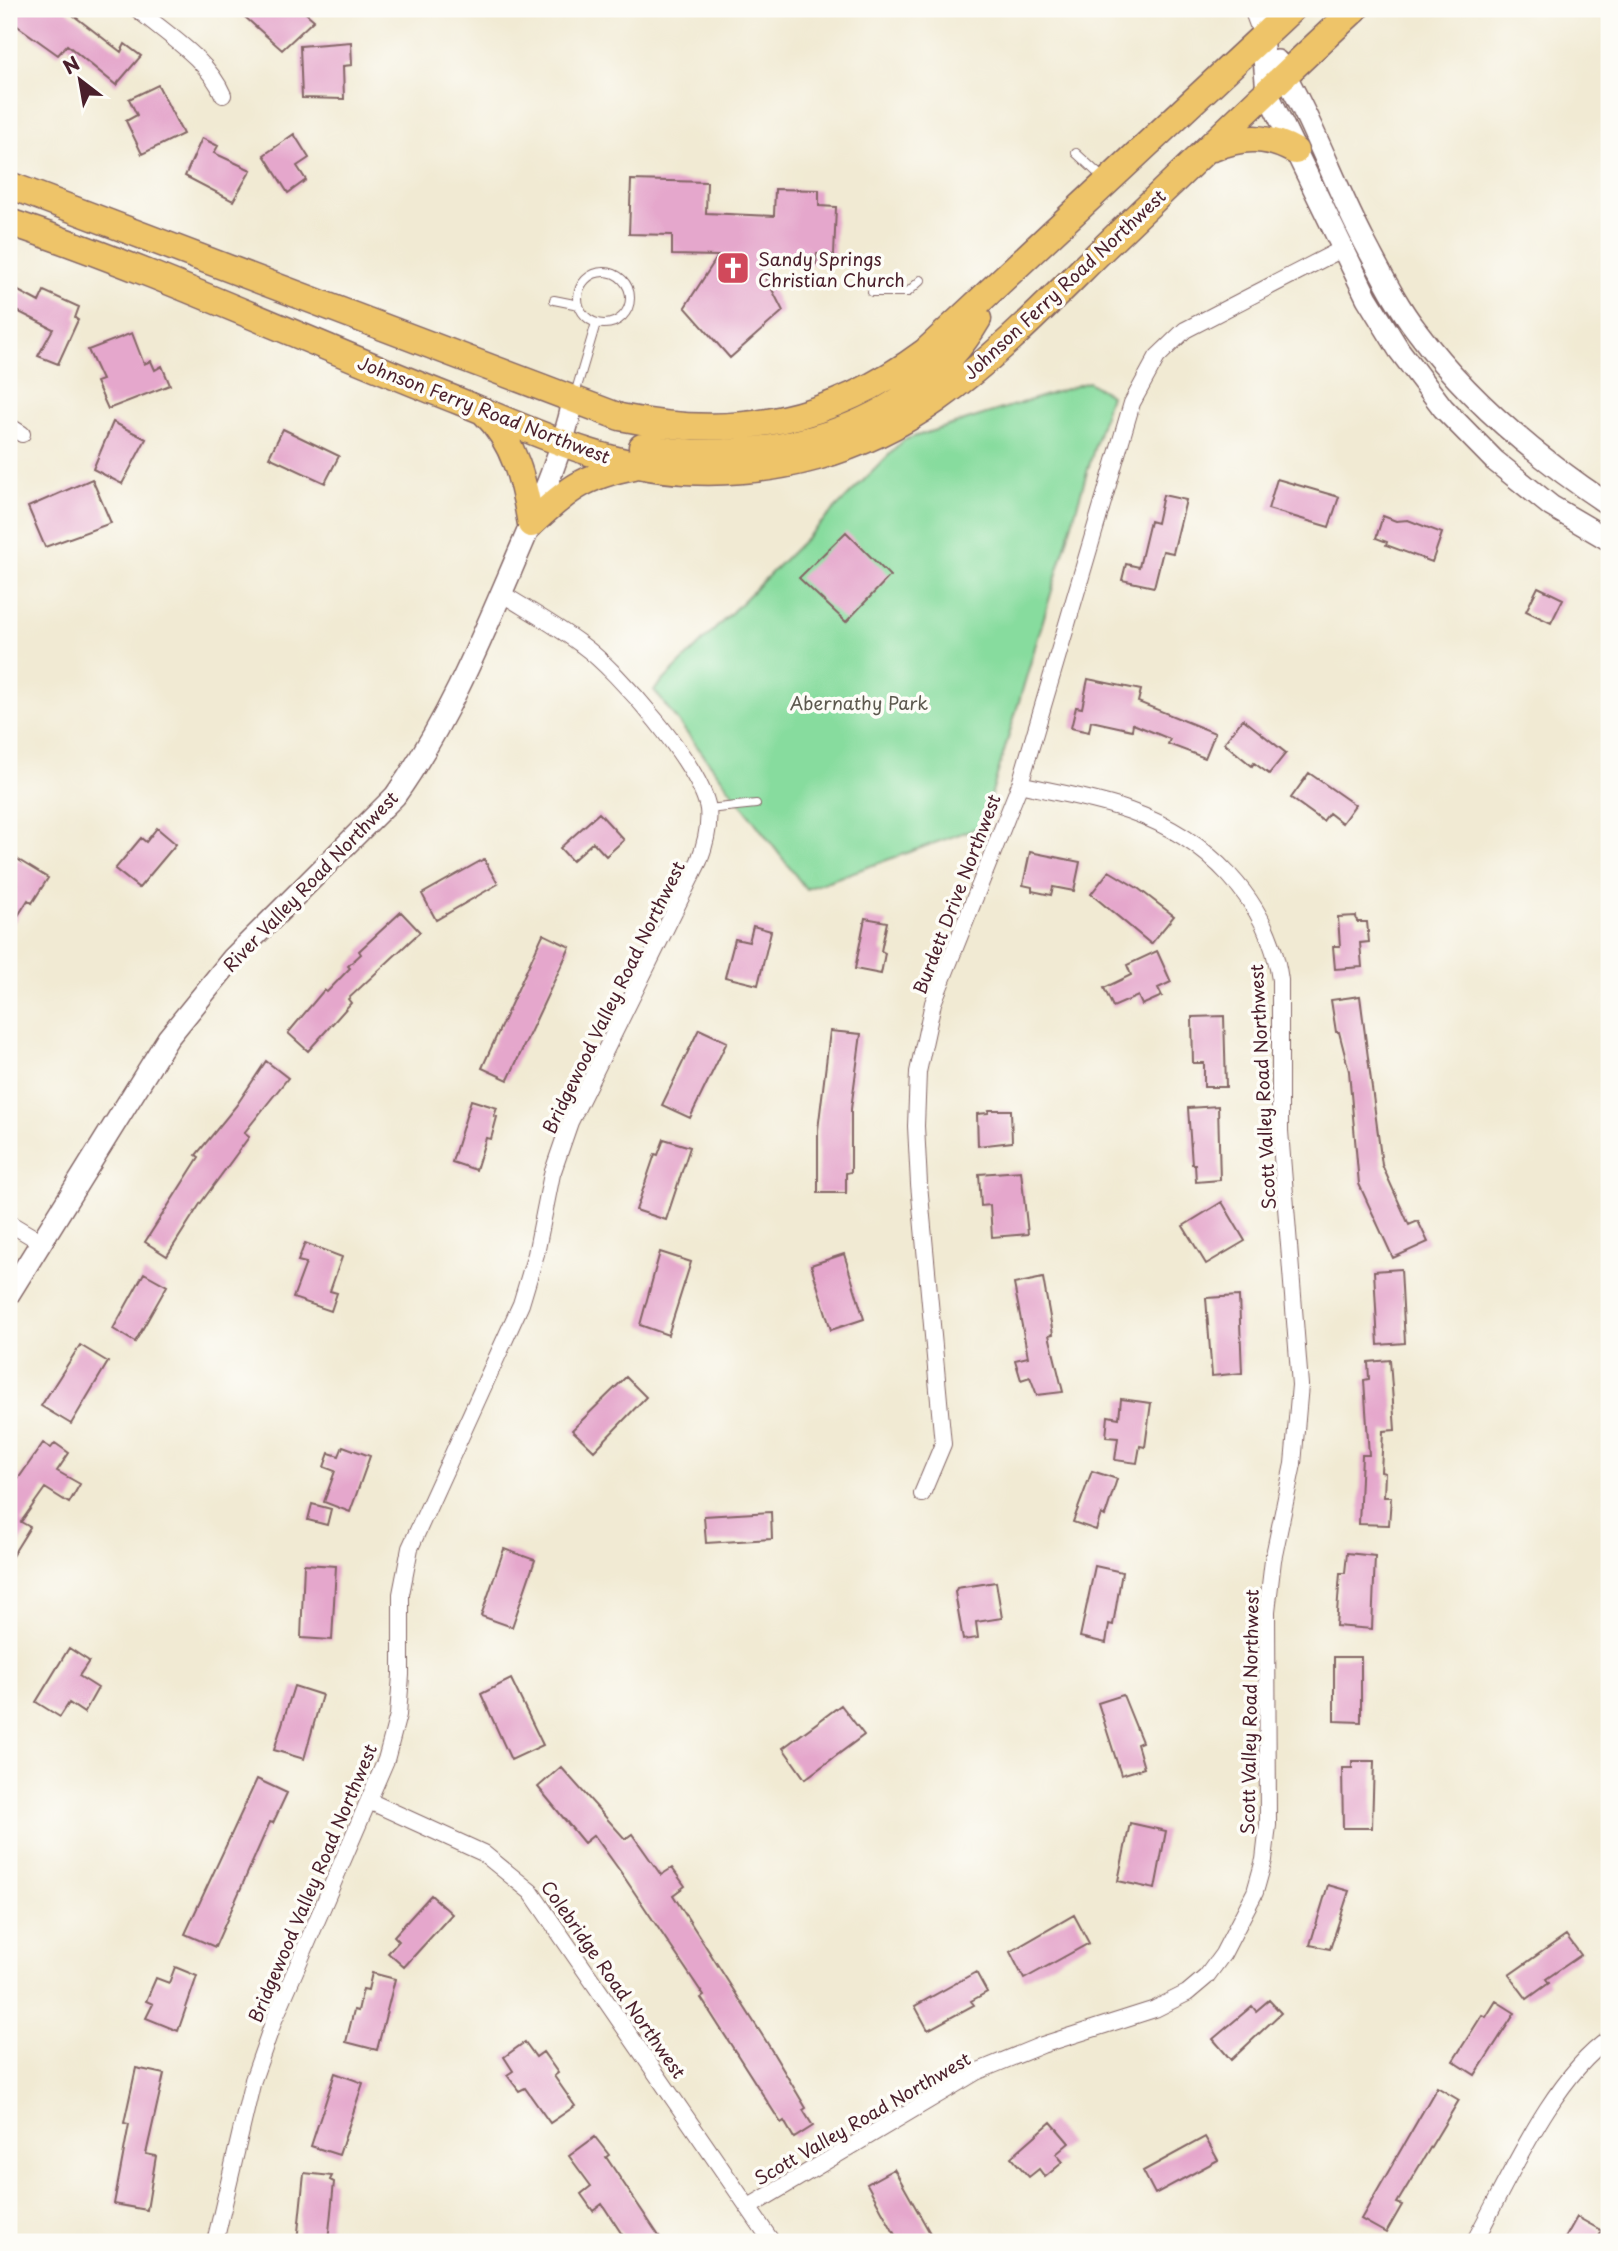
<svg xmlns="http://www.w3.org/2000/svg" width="1618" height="2251" font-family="'Playpen Sans',sans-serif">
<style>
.green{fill:#87dc9e;stroke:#687e64;stroke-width:2}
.building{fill:#e5a7cc}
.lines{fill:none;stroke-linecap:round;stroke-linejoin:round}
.service-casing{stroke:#846666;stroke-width:10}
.minor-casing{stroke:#846666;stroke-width:18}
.tertiary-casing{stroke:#846666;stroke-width:24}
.primary-casing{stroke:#846666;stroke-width:29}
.service{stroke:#fff;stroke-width:8}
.minor{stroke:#fff;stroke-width:16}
.tertiary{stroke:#fff;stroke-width:21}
.primary{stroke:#eec469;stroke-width:26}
.labels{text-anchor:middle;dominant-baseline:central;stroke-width:7;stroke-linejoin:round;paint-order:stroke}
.poi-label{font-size:18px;fill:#4a1f2b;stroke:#fdfcf7;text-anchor:start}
.street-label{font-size:18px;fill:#4a1f2b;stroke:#fdfcf7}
.park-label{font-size:18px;fill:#5c584e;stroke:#fdfcf7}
</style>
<rect width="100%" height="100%" fill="#fdfcf7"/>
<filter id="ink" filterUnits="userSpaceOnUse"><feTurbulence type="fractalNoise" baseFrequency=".0143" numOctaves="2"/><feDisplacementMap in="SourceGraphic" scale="14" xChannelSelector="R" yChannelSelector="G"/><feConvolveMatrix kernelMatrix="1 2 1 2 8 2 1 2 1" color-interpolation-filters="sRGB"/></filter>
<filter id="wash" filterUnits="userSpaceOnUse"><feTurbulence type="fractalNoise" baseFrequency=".00686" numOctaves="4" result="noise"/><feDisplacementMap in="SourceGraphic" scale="28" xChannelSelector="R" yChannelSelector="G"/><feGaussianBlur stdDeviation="1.57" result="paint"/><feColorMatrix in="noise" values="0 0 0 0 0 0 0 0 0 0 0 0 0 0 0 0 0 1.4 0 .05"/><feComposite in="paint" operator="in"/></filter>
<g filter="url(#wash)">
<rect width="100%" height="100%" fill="#f1ead3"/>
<path class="green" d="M1088,382L1110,395L982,826L806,889L654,690L904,440Z"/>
<g id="blocks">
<path class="building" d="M9,9H65L121,52L125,44L141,56L116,85L67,45L58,55L9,20Z
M236,9H301L314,20L282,50Z
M351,42L352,65L343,66L344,99L302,98L300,46Z
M158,85L183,134L142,154L126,121L137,115L129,99Z
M294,134L309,158L297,166L306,180L288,193L264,155Z
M202,138L218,146L214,153L251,170L233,201L185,176Z
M631,180L707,182L706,213L774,216L775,189L819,190V206L836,207L834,255L817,254L816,264L758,262L783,311L730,358L685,307L718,256L672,255V235L629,234Z
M9,286L39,302L44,291L79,307L75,318L78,320L58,364L38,356L53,329L9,307Z
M132,333L144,364L151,361L155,370L162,366L170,385L108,409L96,382L102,380L88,350Z
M113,422L146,439L122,484L93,469Z
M283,429L339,456L325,483L269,457Z
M92,479L111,523L45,547L28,507Z
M1277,479L1339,497L1329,527L1268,509Z
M1163,495L1186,500L1173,553L1163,551L1154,587L1122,580L1126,564L1139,567L1150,521L1157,523Z
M1383,516L1396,521L1408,520L1442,533L1432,562L1386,545L1387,542L1376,538Z
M846,532L890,576L846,622L799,578Z
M1538,587L1563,599L1551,623L1526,611Z
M1088,679L1141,690L1138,702L1215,733L1205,758L1168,744L1170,739L1133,724L1132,730L1091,721L1089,732L1071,728L1076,707L1082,708Z
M1243,719L1286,753L1269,774L1254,763L1252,766L1224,743Z
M1309,773L1355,805L1342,823L1329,813L1323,821L1291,798Z
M599,813L624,840L606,856L593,842L572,861L560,848Z
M157,828L176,844L139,888L115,869L141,838L146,842Z
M1030,852L1080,862L1074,891L1053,887L1051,895L1032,891V887L1023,885Z
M17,859L48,878L32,903L28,900L9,930V872Z
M484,859L498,884L436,920L422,894Z
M1109,871L1139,889L1174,916L1151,944L1091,894Z
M401,912L420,932L348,999L351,1003L308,1051L288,1033L324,990L327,992L350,968L348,966L361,954L359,951Z
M1356,916L1357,922H1367L1369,942L1360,943L1362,967L1335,969L1333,946H1340L1338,917Z
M865,918L887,922L881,951L885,953L881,974L855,969Z
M753,926L771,931L758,985L725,977L735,939L749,942Z
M543,934L570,947L508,1080L482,1068Z
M1157,951L1171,982L1158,988L1162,996L1142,1005L1138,996L1113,1007L1104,988L1131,975L1127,965Z
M1360,996L1382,1165L1409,1225L1418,1221L1428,1242L1393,1258L1359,1184L1349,1071L1339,1032H1336L1331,1000Z
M1224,1016L1226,1087H1204V1063H1193L1192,1017Z
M699,1029L727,1042L690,1118L662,1105Z
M830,1031L861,1034L851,1109V1172L846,1173V1193H818V1130Z
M266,1061L288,1078L244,1133L249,1137L200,1204L167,1256L145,1242L199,1157L196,1155L236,1106Z
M471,1100L497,1108L494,1116L497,1117L491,1139L486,1138L476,1170L452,1162Z
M1218,1106L1220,1180L1196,1182L1195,1164H1192L1188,1108Z
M989,1110H1011L1012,1142L978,1146L977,1114L988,1113Z
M664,1139L690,1147L666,1220L636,1210L655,1154L658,1155Z
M1021,1171L1028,1234L992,1237L990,1205L981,1206L979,1174Z
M1222,1202L1245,1241L1206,1264L1183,1226Z
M305,1243L342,1257L330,1291L337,1293L331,1311L293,1298L306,1263L298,1261Z
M660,1252L691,1262L668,1335L640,1325Z
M844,1254L864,1319L831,1330L811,1265Z
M1401,1269L1405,1343L1378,1345L1374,1271Z
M144,1273L167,1286L135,1342L113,1329Z
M1043,1278L1053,1334L1049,1335L1063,1392L1037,1395L1030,1377L1021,1380L1015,1360L1028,1357L1014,1284Z
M1239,1296L1242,1373L1212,1376L1206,1298Z
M80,1345L108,1362L71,1424L41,1406Z
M1390,1360L1395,1430L1383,1431L1381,1472L1385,1473L1384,1497H1391L1389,1525L1359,1524L1362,1455H1369L1364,1380L1369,1379L1368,1362Z
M626,1377L646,1397L594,1451L572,1430Z
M1121,1399L1151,1403L1145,1447L1140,1446L1137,1463L1115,1460L1118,1438L1106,1437L1108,1416L1119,1418Z
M43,1443L51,1448L55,1443L69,1453L57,1471L80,1484L69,1503L45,1488L21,1522L30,1527L9,1561V1492Z
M343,1446L370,1456L350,1512L324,1502L335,1471L324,1467L329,1453L339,1456Z
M1092,1471L1117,1479L1105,1516L1101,1514L1096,1530L1073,1522Z
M312,1504L331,1509L327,1525L308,1520Z
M771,1512L772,1539L706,1543L704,1516Z
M504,1549L535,1560L512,1627L481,1616Z
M1347,1553L1375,1556L1372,1629L1336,1626L1340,1573H1345Z
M304,1564L336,1566L332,1640L301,1638Z
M1095,1566L1122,1572L1113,1625L1109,1624L1106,1643L1080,1637Z
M996,1582L1002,1618L976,1622L978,1638L963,1640L955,1592L957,1588Z
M69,1648L89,1661L79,1676L98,1688L84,1713L69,1703L60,1717L36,1702Z
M1334,1657H1361V1722L1334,1721Z
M511,1679L543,1745L511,1760L481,1694Z
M294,1686L322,1695L304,1759L274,1750Z
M1123,1695L1142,1742L1137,1744L1144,1768L1121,1775L1098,1703Z
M841,1705L864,1735L805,1779L783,1748Z
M1352,1761H1374L1372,1828H1343L1342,1768H1352Z
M561,1767L625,1839L632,1834L661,1875L672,1868L685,1886L673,1895L766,2041L806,2108L803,2110L813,2126L794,2138L784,2121L781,2123L701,1998L704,1996L620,1871L594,1835L584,1843L538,1787Z
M257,1779L287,1793L273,1823L270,1822L215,1947L185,1934Z
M1130,1823L1166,1831L1155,1889L1118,1881Z
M1328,1885L1349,1891L1330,1949L1310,1945Z
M431,1895L452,1914L404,1967L388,1953L399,1941L394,1936Z
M1074,1915L1089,1943L1024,1979L1010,1952Z
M1566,1935L1581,1955L1546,1979L1549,1983L1527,1999L1509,1975Z
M175,1967L197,1976L178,2031L146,2018L153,2004L146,2001L156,1978L169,1983Z
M976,1972L987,1992L971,2001L974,2005L928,2030L915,2006Z
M372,1973L395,1979L377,2050L346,2042L354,2010L358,2011L363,1989L368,1990Z
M1269,2000L1281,2013L1231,2060L1213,2039L1252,2006L1256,2011Z
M1496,2001L1515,2013L1475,2075L1453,2061L1482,2015L1486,2017Z
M525,2042L536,2057L543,2052L558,2073L554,2076L575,2106L550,2123L525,2088L519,2091L507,2075L513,2071L504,2057Z
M136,2068L164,2074L146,2154L156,2156L147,2210L114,2204L129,2124L124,2123Z
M335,2073L363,2083L339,2155L311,2146Z
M1437,2087L1459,2100L1397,2203L1402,2205L1386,2233L1361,2219Z
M1051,2122L1069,2143L1056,2154L1063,2162L1045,2177L1039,2169L1029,2177L1011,2157Z
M595,2137L609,2155L606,2157L663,2242H627L602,2204L593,2211L581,2194L591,2186L569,2156Z
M1205,2137L1218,2160L1155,2194L1143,2171Z
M894,2169L930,2233L914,2242H899L867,2184Z
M304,2173L332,2176L330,2180L334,2182L328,2242H297Z
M1577,2217L1602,2231L1596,2242H1563Z"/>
</g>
</g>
<g filter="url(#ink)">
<use href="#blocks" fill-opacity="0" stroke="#846666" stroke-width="2"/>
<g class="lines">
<defs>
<path id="service" d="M1076,153L1103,178
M578 298a26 26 0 1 1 52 0a26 26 0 1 1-52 0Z
M872,292H908L921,280
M554,300L579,305
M575,394L596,323
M708,809L756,804"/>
<path id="minor" d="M137,9C166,34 208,59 223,95
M1252,9L1262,36
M9,426L22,434
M9,1223L41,1242
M922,1494L943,1444L919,1184L916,1126L918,1072L933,1003L1020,784L1132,403L1157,357L1185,330L1342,249
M369,1801L483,1853L531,1892L772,2242
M749,2207L976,2072L1042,2045L1155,2009L1187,1993L1206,1977L1223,1954L1255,1892L1264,1860L1268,1825L1267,1611L1273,1560L1293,1464L1300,1385L1280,1131V980C1269,899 1206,838 1130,811C1095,798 1056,793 1020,784
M215,2242L253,2080L274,2020L386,1760L398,1715L401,1675V1594L410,1548L521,1304L536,1254L552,1174L570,1122L699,861C705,845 710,826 708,809C701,766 618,671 582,645C557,626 528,610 501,593
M1474,2242C1508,2181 1552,2078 1609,2039"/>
<path id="tertiary" d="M1262,36L1267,92L1367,298L1399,350L1443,408L1495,461L1551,506L1609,540
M1277,61C1312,119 1334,184 1365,243C1381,273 1396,304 1417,331C1468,400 1538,458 1609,505
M9,1294L168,1038L232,959L395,796C444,727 477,650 510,573C534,516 560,461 573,402"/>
<path id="primary" d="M1213,148C1242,136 1267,135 1295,151
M9,185L620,417C734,441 831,422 925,352L1292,9
M9,222C162,273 310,343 461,402C533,431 606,467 685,471C775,476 863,452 936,400C998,356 1051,300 1105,247C1188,167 1271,87 1355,9
M484,412C515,442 524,483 531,524
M642,447C763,469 913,431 978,319
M531,524C567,490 584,476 634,466"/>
</defs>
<use href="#service" class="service-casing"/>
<use href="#minor" class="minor-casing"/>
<use href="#tertiary" class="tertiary-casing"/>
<use href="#primary" class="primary-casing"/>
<use href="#service" class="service"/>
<use href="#minor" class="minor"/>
<use href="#tertiary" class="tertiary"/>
<use href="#primary" class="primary"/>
</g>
</g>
<defs>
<symbol id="church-square" viewBox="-11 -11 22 22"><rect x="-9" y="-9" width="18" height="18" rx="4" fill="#d1495b" stroke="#fdfcf7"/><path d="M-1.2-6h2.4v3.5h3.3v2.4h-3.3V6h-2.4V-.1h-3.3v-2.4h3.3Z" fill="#fff"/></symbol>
</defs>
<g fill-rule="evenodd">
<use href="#church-square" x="714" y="249" width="38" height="38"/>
</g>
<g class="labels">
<g class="poi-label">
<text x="758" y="258">Sandy Springs<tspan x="758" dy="21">Christian Church</tspan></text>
</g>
<g class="street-label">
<text transform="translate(1064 284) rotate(-43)">Johnson Ferry Road Northwest</text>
<text transform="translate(484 409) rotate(21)">Johnson Ferry Road Northwest</text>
<text transform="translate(310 881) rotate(-46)">River Valley Road Northwest</text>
<text transform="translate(956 894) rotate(-69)">Burdett Drive Northwest</text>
<text transform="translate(613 997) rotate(-64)">Bridgewood Valley Road Northwest</text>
<text transform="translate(1262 1087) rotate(-93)">Scott Valley Road Northwest</text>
<text transform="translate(1249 1712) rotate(-89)">Scott Valley Road Northwest</text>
<text transform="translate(312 1883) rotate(-67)">Bridgewood Valley Road Northwest</text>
<text transform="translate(614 1979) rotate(55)">Colebridge Road Northwest</text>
<text transform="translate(862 2118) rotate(-30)">Scott Valley Road Northwest</text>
</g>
<g class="park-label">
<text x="859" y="702">Abernathy Park</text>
</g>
</g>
<rect width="1618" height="2251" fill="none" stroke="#fdfcf7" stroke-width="35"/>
<g transform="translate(80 80) rotate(329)" stroke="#fdfcf7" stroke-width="5" paint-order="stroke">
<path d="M0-5L12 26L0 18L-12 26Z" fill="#4a1f2b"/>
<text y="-10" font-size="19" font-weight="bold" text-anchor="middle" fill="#4a1f2b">N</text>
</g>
</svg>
